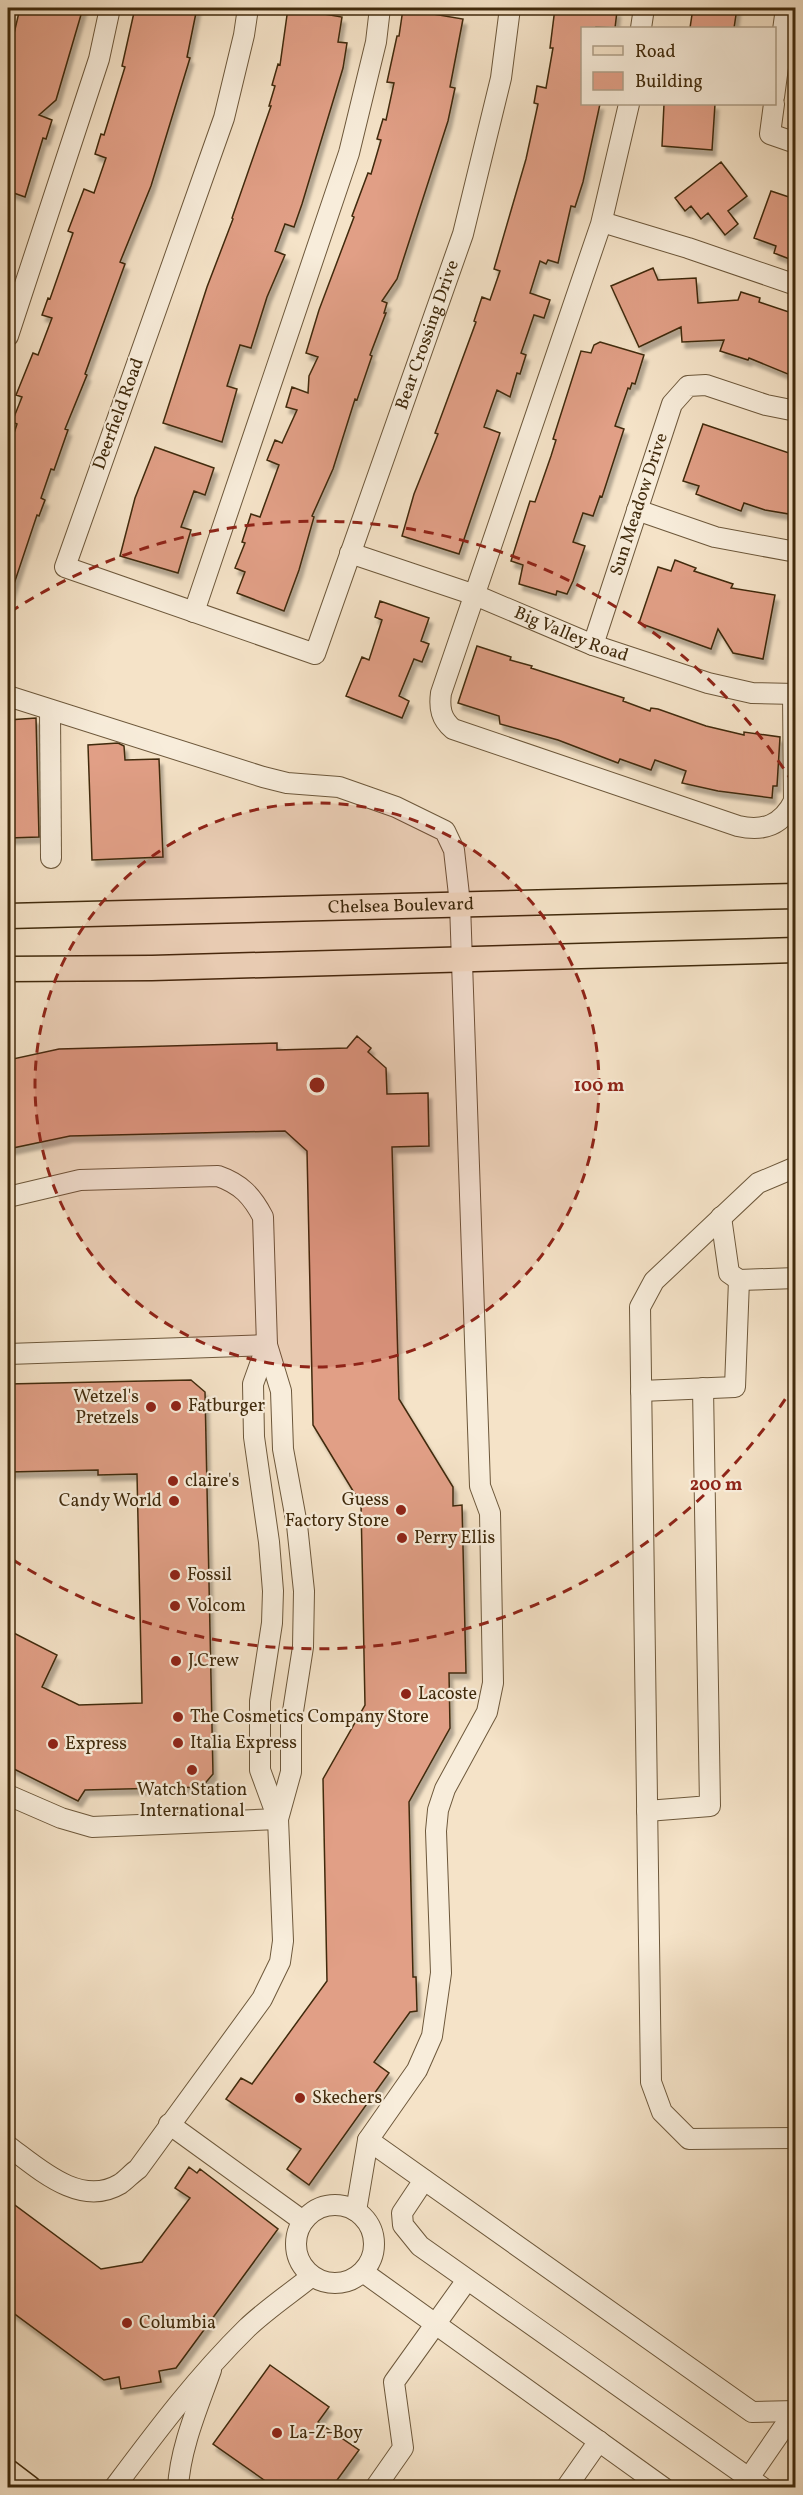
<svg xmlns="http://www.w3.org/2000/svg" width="803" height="2495" font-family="Vollkorn,serif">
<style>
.building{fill:#e19f86;stroke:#402a0c;stroke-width:1.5;filter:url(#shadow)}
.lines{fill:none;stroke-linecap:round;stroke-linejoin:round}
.minor-casing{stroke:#6d583b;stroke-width:22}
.major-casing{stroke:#402a0c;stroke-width:27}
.minor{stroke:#f8eddb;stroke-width:20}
.major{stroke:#f5e3c8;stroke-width:24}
.ring{fill:none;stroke:#8f2418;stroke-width:3;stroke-dasharray:10 8}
.poi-dot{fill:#8f2418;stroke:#f8eddb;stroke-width:2}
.labels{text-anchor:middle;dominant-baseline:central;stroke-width:4.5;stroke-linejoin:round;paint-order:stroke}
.street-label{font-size:18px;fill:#402a0c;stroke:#f8eddb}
.poi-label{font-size:18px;fill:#402a0c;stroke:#f8eddb;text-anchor:start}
.centre{fill:#8f2418;stroke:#f8eddb;stroke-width:3}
.ring-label{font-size:18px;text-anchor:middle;font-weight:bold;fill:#8f2418;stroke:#f8eddb;stroke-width:4.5;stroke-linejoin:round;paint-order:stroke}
</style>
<defs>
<filter id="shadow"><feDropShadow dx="3.5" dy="6" stdDeviation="1.5" flood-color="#0004"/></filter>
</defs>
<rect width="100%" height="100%" fill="#f5e3c8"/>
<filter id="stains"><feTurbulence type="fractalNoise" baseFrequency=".00333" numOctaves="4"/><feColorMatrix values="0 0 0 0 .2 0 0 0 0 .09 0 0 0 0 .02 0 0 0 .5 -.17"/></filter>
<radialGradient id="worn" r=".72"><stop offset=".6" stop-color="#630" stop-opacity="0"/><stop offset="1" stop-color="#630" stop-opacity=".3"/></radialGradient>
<path class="building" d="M20,8H83L56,100L39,115L52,120L46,139L43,138L25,197L8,191V59Z
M135,8H197L187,57L190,58L151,186L120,262L125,264L85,374L87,375L65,429L68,430L54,470L51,469L41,498L45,500L39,516L37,515L10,596L8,595V452L17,424L12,422L22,397L16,395L33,353L38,355L52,318L42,315L48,298L50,299L73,233L68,231L84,189L94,193L106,158L95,154L101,134L104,135L125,67L122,66Z
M288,8L342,17L338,42L347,43L343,68L302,204L294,227L285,224L275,251L285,255L267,297L251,348L240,345L227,386L237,389L222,442L163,423L207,287L233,219L232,218L271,106H269L275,86L272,85L278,64L280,65Z
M555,8H589L617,11L615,28L596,27V28H582V104H600L583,182L575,207L571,206L558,263L548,260L546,264L540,261L530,293L550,300L544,318L534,315L521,353L526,355L520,374L517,373L510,397L497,390L484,427L500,433L459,554L402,536L414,494L438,434L435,433L476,322L474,321L482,297L490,300L500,271L494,269L526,159L538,104L534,103L537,86L546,88L553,48H550Z
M693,8H737L734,28H690Z
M403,9L463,19L450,87L455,88L448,121L397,279L382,301L387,303L384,313H386L370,355L372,356L357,400L355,399L333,469L312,516L314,517L299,570L284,611L237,593L245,572L235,568L245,543L242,542L251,514L260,517L279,465L267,460L275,440L282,443L297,410L286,407L292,387L308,393L309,376L318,357L306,353L319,310L354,217L352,216L368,173L371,174L381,140L377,139L383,119L386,120L394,83L387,82L397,36H399Z
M664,104H715L712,150L662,146Z
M721,162L747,196L728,211L738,224L725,235L708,213L701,219L691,206L685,211L675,198Z
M771,191L795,199V249L792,260L774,253L776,246L754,238Z
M653,268L658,280L696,278L698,303L738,300L741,292L760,298L759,302L795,314V377L749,358L748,360L720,351L724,340L682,342L681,327L639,347L611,286Z
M600,342L644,355L635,384L632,383L630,389L628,388L615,426L624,429L602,497L600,496L593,516L583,513L573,542L585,546L573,581L567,594L557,591L556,595L519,584L523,565L511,561L530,501L535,502L551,456L556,440L553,439L581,351L591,353L594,345Z
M703,424L795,455V515L765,510L744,503L741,511L696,494L699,486L683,481Z
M155,447L214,468L205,495L194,491L181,527L191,530L178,573L120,556L135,498Z
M675,560L696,568L694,571L733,584L731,588L775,595L763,659L733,653L718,629L711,649L639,623L658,567L671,571Z
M380,601L429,618L421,641L429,644L422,662L414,659L399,696L409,701L402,718L346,696L362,657L369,660L382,620L375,617Z
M477,646L511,657L510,660L532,666L531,668L624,698L623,701L650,711L651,708L658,709L706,726L744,735V732L780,737L777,786H773L772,798L718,791L682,783L686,771L655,760L651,770L620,759L618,763L558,740L500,724L499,716L458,703Z
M36,718L39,837L8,838V720Z
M118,743L124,746L125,760L159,759L163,857L92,860L88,745Z
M357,1036L371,1048L368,1052L386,1068L387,1094L428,1093L429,1146L392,1147L399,1399L453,1487V1506L462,1505L466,1673H449L450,1728L409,1802L413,1977H416L417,2011L410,2012L374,2062L389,2073L309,2185L287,2169L301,2149L226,2099L241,2078L252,2084L327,1981L323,1779L365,1705L361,1504L313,1425L307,1151L285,1131L70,1136L8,1149V1060L59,1049L277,1043V1050L347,1048Z
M191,1380L205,1392L213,1774L202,1787L85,1790L78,1801L8,1766V1630L57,1655L42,1687L79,1705L142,1703L137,1474L98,1475V1470L8,1472V1384Z
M189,2167L197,2173L200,2169L278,2229L176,2368L159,2371L161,2382L121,2389L119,2377L104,2380L8,2309V2200L101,2269L142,2262L190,2198L175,2188Z
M270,2365L329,2407L318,2422L359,2450L332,2487H274L213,2444Z"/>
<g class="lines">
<defs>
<g id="minor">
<path id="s1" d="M248,8L244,35L224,118L65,567L315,654L463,234L501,78L510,8"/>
<path d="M641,28L644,8"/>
<path d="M774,97L786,8"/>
<path d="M629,104L601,224L441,693C439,708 441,719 453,729L738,826C763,832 782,825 794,801L793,694"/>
<path d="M774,104L770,134L796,143"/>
<path d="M602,222L688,248L796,285"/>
<path d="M8,336L99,59L110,8"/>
<path d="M637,510L715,537L796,552"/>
<path id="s2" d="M350,553L475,595L593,645L708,683L752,693L796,694"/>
<path d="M194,612L349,153L376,42L380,8"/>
<path id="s3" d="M593,645L672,404L688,386L706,385L766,405L796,411"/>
<path d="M8,696L263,777L287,783L339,787L396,807L445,831L454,850L460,904L480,1486L490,1513L493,1683L487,1712L445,1789L438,1810L436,1831L441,1973L432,2036L417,2070L368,2140L356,2211"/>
<path d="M50,711L51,858"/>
<path d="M796,1167L758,1183L654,1281L640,1307L651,2082L662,2112L689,2139L796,2138"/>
<path d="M8,1197L80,1180L218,1176C241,1184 252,1196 263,1217L267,1345L281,1391L283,1449L297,1525L304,1591L303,1647L291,1724V1772L278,1819L283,1941L280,1962L262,1999L138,2169C132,2173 126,2180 120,2184C80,2208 38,2168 8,2146"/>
<path d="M721,1217L729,1273L739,1280L796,1278"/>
<path d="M267,1345L253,1384L254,1437L269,1542L273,1591L272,1623L260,1701V1770L278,1819"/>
<path d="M8,1354L267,1345"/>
<path d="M641,1391L735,1387L739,1280"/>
<path d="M8,1795L61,1818L92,1827L278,1819"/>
<path d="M647,1811L710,1806L703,1388"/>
<path d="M169,2124L303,2221"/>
<path d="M368,2140L752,2412L796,2411"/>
<path d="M424,2180L402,2213L403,2225L420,2246L763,2488"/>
<circle cx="335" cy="2244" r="39"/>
<path d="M363,2272L664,2488"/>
<path d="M114,2488C156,2432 197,2377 247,2328C267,2309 291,2293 312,2276"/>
<path d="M178,2488C180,2448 198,2407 211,2370"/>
<path d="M375,2488L403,2448L394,2382L467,2280"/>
<path d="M566,2488L599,2441"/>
<path d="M742,2488L795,2411"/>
</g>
<g id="major">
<path id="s4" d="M8,916L796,896"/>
<path d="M8,969L152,968L796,950"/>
<path d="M8,2472L29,2488"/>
</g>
</defs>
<use href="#minor" class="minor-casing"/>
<use href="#major" class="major-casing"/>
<use href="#minor" class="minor"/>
<use href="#major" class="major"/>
</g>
<circle cx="317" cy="1085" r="282" fill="#8f2418" fill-opacity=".12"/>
<g class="ring">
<circle cx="317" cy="1085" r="282"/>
<path d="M795 1384A564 564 0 0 1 10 1558M10 612A564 564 0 0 1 795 786"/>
</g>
<g class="poi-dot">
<circle cx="176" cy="1406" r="6"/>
<circle cx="151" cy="1407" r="6"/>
<circle cx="173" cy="1481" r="6"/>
<circle cx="174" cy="1501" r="6"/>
<circle cx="401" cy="1510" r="6"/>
<circle cx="402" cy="1538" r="6"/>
<circle cx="175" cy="1575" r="6"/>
<circle cx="175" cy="1606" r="6"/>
<circle cx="176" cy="1661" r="6"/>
<circle cx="406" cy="1694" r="6"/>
<circle cx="178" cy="1717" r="6"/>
<circle cx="178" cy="1743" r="6"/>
<circle cx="53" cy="1744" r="6"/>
<circle cx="192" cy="1770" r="6"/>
<circle cx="300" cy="2098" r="6"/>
<circle cx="127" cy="2323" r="6"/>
<circle cx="277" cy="2433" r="6"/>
</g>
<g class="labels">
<g class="street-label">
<text stroke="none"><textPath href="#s1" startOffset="1192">Bear Crossing Drive</textPath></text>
<text transform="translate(119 414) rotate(-70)">Deerfield Road</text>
<text stroke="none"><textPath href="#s3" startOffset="148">Sun Meadow Drive</textPath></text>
<text stroke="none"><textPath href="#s2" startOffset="236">Big Valley Road</textPath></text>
<text stroke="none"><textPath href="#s4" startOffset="393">Chelsea Boulevard</textPath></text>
</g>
<g class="poi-label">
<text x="139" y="1397" text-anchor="end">Wetzel's<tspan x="139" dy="21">Pretzels</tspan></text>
<text x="188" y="1406">Fatburger</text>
<text x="185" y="1481">claire's</text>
<text x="389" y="1500" text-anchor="end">Guess<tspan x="389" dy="21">Factory Store</tspan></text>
<text x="162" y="1501" text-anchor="end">Candy World</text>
<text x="414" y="1538">Perry Ellis</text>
<text x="187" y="1575">Fossil</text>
<text x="187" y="1606">Volcom</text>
<text x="188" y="1661">J.Crew</text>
<text x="418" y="1694">Lacoste</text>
<text x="190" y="1717">The Cosmetics Company Store</text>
<text x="190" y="1743">Italia Express</text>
<text x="65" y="1744">Express</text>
<text x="192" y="1790" text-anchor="middle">Watch Station<tspan x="192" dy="21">International</tspan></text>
<text x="312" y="2098">Skechers</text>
<text x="139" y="2323">Columbia</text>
<text x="289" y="2433">La-Z-Boy</text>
</g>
</g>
<circle cx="317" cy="1085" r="9" class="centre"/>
<g class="ring-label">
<text x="599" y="1091">100 m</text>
<text x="716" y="1490">200 m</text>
</g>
<rect width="803" height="2495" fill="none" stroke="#f5e3c8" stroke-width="30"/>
<rect x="9" y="9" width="785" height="2477" fill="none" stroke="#402a0c" stroke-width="3"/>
<rect x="15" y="15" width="773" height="2465" fill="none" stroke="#402a0c" stroke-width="1.5"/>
<rect x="581" y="27" width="195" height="78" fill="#f8eddb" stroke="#ae9f88" stroke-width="1.5"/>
<rect x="593" y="46" width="30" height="9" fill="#f5e3c8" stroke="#ae9f88" stroke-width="1.5"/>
<text x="635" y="57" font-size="18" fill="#402a0c">Road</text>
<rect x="593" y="72" width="30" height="18" fill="#e19f86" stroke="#ae9f88" stroke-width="1.5"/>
<text x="635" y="87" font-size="18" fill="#402a0c">Building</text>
<rect width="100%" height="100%" filter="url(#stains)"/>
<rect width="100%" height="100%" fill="url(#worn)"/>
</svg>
